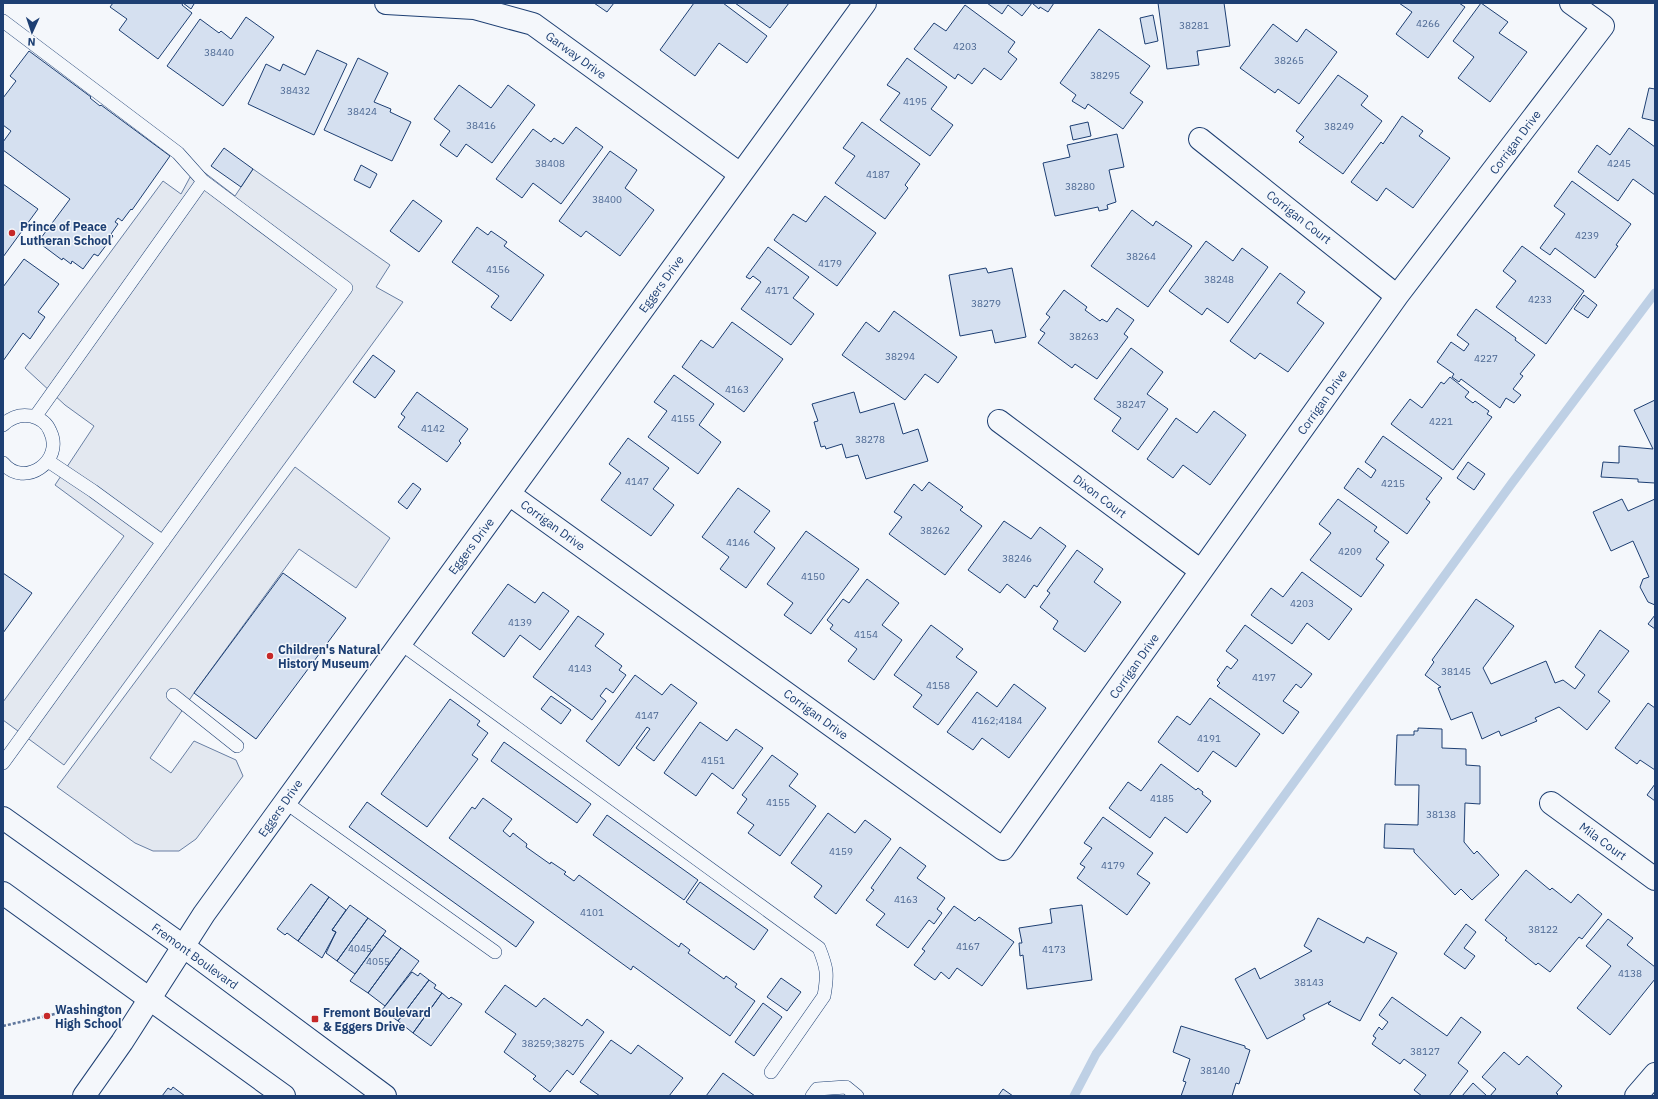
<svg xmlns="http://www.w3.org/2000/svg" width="1658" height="1099" font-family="'IBM Plex Sans',sans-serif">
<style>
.parking{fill:#e3e8f0;stroke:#687fa3}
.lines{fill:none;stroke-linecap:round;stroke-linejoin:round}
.stream{stroke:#bed0e5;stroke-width:9}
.building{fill:#d5e0f0;stroke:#1d3f73}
.service-casing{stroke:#1d3f73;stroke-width:14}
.minor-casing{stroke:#1d3f73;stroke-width:24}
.primary-casing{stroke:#1d3f73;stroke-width:24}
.path{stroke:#5e769c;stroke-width:2.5;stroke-dasharray:3 2;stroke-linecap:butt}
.service{stroke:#f4f7fb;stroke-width:13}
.minor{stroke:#f4f7fb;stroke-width:22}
.primary{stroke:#f4f7fb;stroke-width:22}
.poi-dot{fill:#c62828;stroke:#f4f7fb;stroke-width:1.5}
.labels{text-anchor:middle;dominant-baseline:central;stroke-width:3;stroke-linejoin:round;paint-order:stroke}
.number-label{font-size:10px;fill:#4b6792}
.street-label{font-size:12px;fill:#1d3f73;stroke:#f4f7fb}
.poi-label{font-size:12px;font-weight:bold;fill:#1d3f73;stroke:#f4f7fb;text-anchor:start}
</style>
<rect width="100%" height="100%" fill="#f4f7fb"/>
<path class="parking" d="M196,166L235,196L253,169L390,265L376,287L403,302L64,765L3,720V702L124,536L55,485L94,426L65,405L25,368L163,181L181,194Z
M295,467L390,538L356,588L299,549L194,693L150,758L171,773L194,741L236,760L243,776L196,839L179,851H153L135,843L57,787Z"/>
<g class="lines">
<path class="stream" d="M1074,1096L1096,1054L1512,483L1655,293"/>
</g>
<path class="building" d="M113,3H193L194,4L191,9L183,3L182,5L192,13L158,59L119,30L127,19L110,7Z
M594,3H614L607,12Z
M694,3H723L767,36L747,63L719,43L695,76L660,50Z
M735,3H789L770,28Z
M987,3H1054L1048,12L1040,7L1039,9L1032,3L1022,16L1008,5L1002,14Z
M1158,3H1224L1230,46L1197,51L1199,65L1167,69Z
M1399,3H1459L1465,7L1428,58L1396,34L1412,12Z
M1481,3L1508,22L1499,33L1527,52L1490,102L1458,78L1474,57L1453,41Z
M965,5L1015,42L1008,52L1017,59L1001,80L984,68L972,84L958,74L955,79L914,49L934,23L946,31Z
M1153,15L1158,41L1145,44L1140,18Z
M246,17L274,37L223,106L167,66L200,19L219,33L221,31L231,39Z
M1273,24L1297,42L1306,29L1337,52L1299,104L1278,89L1275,93L1240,68Z
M1099,29L1150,66L1130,93L1143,102L1123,129L1088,104L1085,109L1072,101L1076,95L1060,83Z
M317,50L347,64L314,135L248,104L266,64L280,71L283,64L305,75Z
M29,51L91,97L90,98L100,106L101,105L170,156L132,210L131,209L122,221L118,218L115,222L118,224L111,234L113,236L98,256L94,254L83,269L72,261L71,264L63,258L62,260L38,242L70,199L3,150V142L11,131L3,125V98L16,81L10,76Z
M358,58L388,73L374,102L391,109L390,112L411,122L392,161L324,130Z
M907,58L947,87L931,109L953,125L930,156L880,120L900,93L887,85Z
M1338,75L1368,96L1361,105L1382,121L1343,174L1299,142L1304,137L1296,131Z
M459,85L491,108L508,85L535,105L492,163L466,144L457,157L440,145L450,131L434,119Z
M1649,88L1655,89V121L1642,118Z
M1402,116L1423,131L1419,136L1450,158L1413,208L1386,188L1377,201L1351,182L1381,142L1383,144Z
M862,122L920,164L905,185L908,188L885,219L835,183L855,156L843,148Z
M1088,122L1091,136L1073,140L1070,126Z
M576,127L603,147L561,204L533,183L522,198L496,179L533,129L551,142L554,138L563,144Z
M1629,128L1655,147V195L1633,179L1618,201L1578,172L1597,145L1610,155Z
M1117,134L1124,167L1109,170L1116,202L1107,205L1108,209L1099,211L1098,207L1055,216L1043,163L1070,157L1067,145Z
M224,148L253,169L241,187L211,166Z
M610,151L637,170L625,188L654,210L620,256L586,231L581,237L559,221Z
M361,165L377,174L370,188L354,180Z
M1572,181L1631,224L1616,245L1618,246L1595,278L1555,248L1550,255L1540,248L1565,214L1554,206Z
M3,184L38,209L3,257Z
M825,196L876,233L837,286L774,240L793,214L806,222Z
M413,200L442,221L419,252L390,231Z
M1132,210L1153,226L1156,221L1192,246L1148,307L1091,266Z
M477,227L488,235L491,231L507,242L504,246L544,275L511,321L491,307L499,296L452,262Z
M1206,241L1233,261L1242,248L1268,267L1228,323L1207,308L1202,315L1169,291Z
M1522,246L1584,291L1546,344L1496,307L1516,281L1503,271Z
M768,247L809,277L793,298L814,314L791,345L741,309L761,282L753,276L750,279L746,277Z
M24,259L59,284L38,312L45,317L30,339L23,333L3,361V287Z
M986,268L988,273L1012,268L1026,337L995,343L992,330L960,336L949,275Z
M1280,273L1305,292L1297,303L1324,323L1288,372L1260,353L1255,359L1230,341Z
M1064,290L1087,307L1085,310L1100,321L1102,319L1107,322L1117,308L1134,320L1124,334L1128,337L1097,379L1075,364L1072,368L1038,343L1045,333L1040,330L1050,317L1046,314Z
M1584,295L1597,305L1588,318L1574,309Z
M1476,309L1516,338L1515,340L1535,355L1520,374L1523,376L1513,389L1521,395L1514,403L1506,398L1500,408L1461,379L1459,382L1452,377L1454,374L1437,362L1451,342L1464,351L1469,344L1457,335Z
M894,311L957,357L938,383L925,374L905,400L842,355L866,322L879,332Z
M732,322L783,359L744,412L682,367L701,340L713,348Z
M1131,348L1163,372L1147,394L1168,409L1138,450L1112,431L1121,418L1094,399Z
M373,355L395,371L375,398L353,382Z
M674,375L714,404L699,425L721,442L698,474L648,437L667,411L654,402Z
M1450,377L1469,392L1465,397L1473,403L1475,401L1489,411L1487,414L1492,417L1453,470L1391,424L1410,399L1422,408L1441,382L1444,384Z
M417,392L468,429L459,441L461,443L447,462L398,427L405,417L401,414Z
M854,392L860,413L894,403L903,434L918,429L928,461L866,479L858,455L846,458L842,444L826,449L825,446L821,447L814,422L818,421L812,404Z
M1655,400V483L1638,482V479L1601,477L1603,462L1619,463V446L1653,449L1634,410Z
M1214,411L1246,435L1210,485L1183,465L1173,478L1147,459L1176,418L1197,433Z
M1383,436L1442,478L1426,499L1430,502L1407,534L1344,488L1358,468L1371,478L1376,470L1365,462Z
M628,438L669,468L653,489L674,505L651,536L601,500L621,473L609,464Z
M1468,462L1485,474L1474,490L1457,478Z
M929,482L963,507L960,510L982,526L945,575L889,534L902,517L894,512L914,484L922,491Z
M413,483L421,489L407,509L398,502Z
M738,488L770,511L754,532L775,548L746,588L720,569L729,557L702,537Z
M1338,499L1377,527L1374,531L1389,542L1376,559L1384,565L1361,597L1310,560L1331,533L1319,524Z
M1622,499L1628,511L1655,499V605L1648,602L1640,587L1643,579L1649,577L1633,541L1611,551L1593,512Z
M1004,521L1031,539L1040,527L1066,546L1037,587L1034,585L1025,598L1007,584L1000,593L968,570Z
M806,531L859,569L811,634L784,615L793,603L767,584Z
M1077,550L1103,569L1094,582L1121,602L1085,652L1053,629L1058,621L1040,607L1050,593L1047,591Z
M1302,572L1352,609L1329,640L1307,623L1292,644L1251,615L1271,588L1283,597Z
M3,573L32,593L3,633Z
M283,573L346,618L256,739L194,693Z
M867,579L899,603L882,625L902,640L874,680L848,661L857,649L830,629L833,625L827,620L843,599L849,603Z
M508,584L535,603L543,592L569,611L540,650L520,635L504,657L472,633Z
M1476,599L1514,626L1483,668L1491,684L1546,661L1555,683L1563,680L1575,689L1585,675L1575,667L1600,630L1629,651L1598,692L1610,701L1587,730L1559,707L1535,718L1537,721L1501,736L1499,731L1482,739L1472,712L1451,720L1438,688L1441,687L1425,675L1434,662L1432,660Z
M1655,615V629L1648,624Z
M578,616L604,634L595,646L622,666L619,670L626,675L613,693L606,688L600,696L606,701L592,720L533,677Z
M931,625L963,649L956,657L977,672L938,725L913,707L922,695L894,675Z
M1245,625L1312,674L1301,688L1296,684L1283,701L1299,712L1283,734L1217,686L1220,683L1217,680L1227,666L1231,669L1238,660L1226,651Z
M635,675L662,695L671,684L697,703L654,761L636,748L650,729L647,727L619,766L586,741Z
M1014,684L1046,708L1009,758L982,738L973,750L947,732L977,692L997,707Z
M551,696L571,710L561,724L541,709Z
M1210,698L1260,734L1236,767L1213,751L1198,772L1158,742L1177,716L1190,725Z
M450,699L480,721L477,725L488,733L472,755L478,759L427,827L381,794Z
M1648,703L1655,708V770L1640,760L1637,764L1615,748Z
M700,722L727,741L736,729L763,748L733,789L712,773L696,796L664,773Z
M1418,728L1442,729V748L1466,749V765L1480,766V804L1465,803L1464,842L1474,854L1477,851L1499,875L1472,900L1461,889L1455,895L1414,852V849L1384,848L1385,824L1418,825L1419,785H1395L1397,735H1414V731H1418Z
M504,742L591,804L577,823L491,761Z
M772,755L798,774L789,786L816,806L780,856L748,833L754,825L737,813L747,799L742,795Z
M1161,764L1196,790L1198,788L1203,792L1202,794L1211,801L1187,833L1165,817L1150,838L1109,808L1128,782L1141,791Z
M1655,784V801L1647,795Z
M483,798L512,819L503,831L510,837L513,833L527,844L526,847L550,864L551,862L566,872L564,874L574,881L579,875L679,947L681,943L690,950L688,953L724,979L726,976L737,984L735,987L755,1001L730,1036L633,966L631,970L449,838L472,807L475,809Z
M367,802L534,922L516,947L349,827Z
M828,813L855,833L865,820L891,839L836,914L814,897L822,886L791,863Z
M607,815L698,880L684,900L593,835Z
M1103,817L1153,853L1137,874L1150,883L1127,915L1077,878L1085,867L1080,864L1092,848L1084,843Z
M900,847L926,866L917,878L945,898L937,909L942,913L934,924L929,920L908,948L876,925L885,914L866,900L874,890L871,888Z
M1526,870L1550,890L1552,888L1571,903L1578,894L1602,914L1582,939L1579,937L1550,972L1538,963L1536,965L1505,940L1507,938L1485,920Z
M700,882L768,930L754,950L686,902Z
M311,884L329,897L298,941L287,933L285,935L277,929Z
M329,897L346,910L332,930L336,932L322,958L298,941Z
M350,905L368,918L337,961L326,953L336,932L332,930Z
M1082,905L1092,980L1027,989L1023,955L1020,956L1019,943H1022L1019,928L1052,923L1050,909Z
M954,906L975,921L979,917L1014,942L982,986L957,968L949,979L941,972L935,980L914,965L925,951L922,949Z
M368,918L386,931L355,974L337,961Z
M1318,918L1364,943L1367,937L1397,953L1360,1021L1328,1004L1331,1001L1303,1015L1305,1019L1267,1039L1235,979L1255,968L1260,979L1312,951L1304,946Z
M1608,919L1633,938L1627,945L1655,967V979L1610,1035L1577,1008L1611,966L1586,946Z
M1466,924L1476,932L1464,948L1475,956L1465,969L1444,954Z
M383,935L401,948L368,993L350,981Z
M401,948L419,961L385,1006L368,993Z
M412,972L418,976L420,973L429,980L398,1021L382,1010Z
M781,978L801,992L787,1011L767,997Z
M429,980L436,985L434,988L442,993L413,1033L398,1021Z
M505,985L536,1007L544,998L582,1026L587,1019L604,1032L573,1075L567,1070L550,1092L533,1079L536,1076L504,1052L516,1034L485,1012Z
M442,993L449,999L451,997L462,1004L431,1046L413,1033Z
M1392,997L1447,1036L1461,1017L1481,1032L1458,1063L1468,1071L1449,1096H1422L1414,1090L1426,1075L1404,1059L1400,1064L1372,1044L1376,1038L1373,1036L1379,1027L1382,1030L1388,1022L1379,1015Z
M763,1003L782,1017L754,1056L735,1042Z
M1181,1026L1245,1046V1048L1250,1050L1239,1084L1236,1083L1232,1096H1181L1186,1082L1183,1081L1190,1059L1173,1052Z
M611,1040L631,1054L638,1045L683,1078L669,1096H600L580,1082Z
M1504,1052L1519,1065L1527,1056L1562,1086L1556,1093L1558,1094L1556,1096H1490L1496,1089L1482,1077Z
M723,1073L755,1096H706Z
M1473,1083L1487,1096H1462Z
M173,1087L185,1096H162L168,1088L171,1090Z
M1003,1089L1013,1096H998Z"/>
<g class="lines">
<defs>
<path id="service" d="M3,21L178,153L203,181
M3,425C11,417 20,414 31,416C39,418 47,423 50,431C65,461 24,489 3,463
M48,461L93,491L163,542
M400,643L819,948C827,968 828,974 824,996L771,1072
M173,695L237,746
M3,763L346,288L203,181L35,417
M285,802L495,952
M812,1096L817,1089L846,1087L857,1096"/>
<path id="minor" d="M386,3L474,8L533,24L740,174
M1200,139L1397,296
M999,421L1201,571
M509,494L1003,849L1397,296L1603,26L1571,3
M1551,803L1655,879
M84,1096L122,1042L204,914L865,3
M1636,1096L1655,1074"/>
<path id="primary" d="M3,818L183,946L385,1096
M3,893L284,1096"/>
</defs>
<use href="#service" class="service-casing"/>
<use href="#minor" class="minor-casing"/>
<use href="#primary" class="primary-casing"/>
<path class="path" d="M3,1026L89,1006"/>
<use href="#service" class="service"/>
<use href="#minor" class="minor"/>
<use href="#primary" class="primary"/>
</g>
<g class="poi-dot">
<circle cx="12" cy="233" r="4"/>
<circle cx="270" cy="656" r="4"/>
<circle cx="47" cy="1016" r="4"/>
<rect x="311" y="1015" width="8" height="8" rx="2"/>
</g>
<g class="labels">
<g class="number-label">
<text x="1428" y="23">4266</text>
<text x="1194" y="25">38281</text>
<text x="965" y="46">4203</text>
<text x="219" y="52">38440</text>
<text x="1289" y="60">38265</text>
<text x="1105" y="75">38295</text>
<text x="295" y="90">38432</text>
<text x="915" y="101">4195</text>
<text x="362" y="111">38424</text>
<text x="481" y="125">38416</text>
<text x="1339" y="126">38249</text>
<text x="550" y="163">38408</text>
<text x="1619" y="163">4245</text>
<text x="878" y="174">4187</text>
<text x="1080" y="186">38280</text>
<text x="607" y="199">38400</text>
<text x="1587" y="235">4239</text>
<text x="1141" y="256">38264</text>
<text x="830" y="263">4179</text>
<text x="498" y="269">4156</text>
<text x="1219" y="279">38248</text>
<text x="777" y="290">4171</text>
<text x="1540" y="299">4233</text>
<text x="986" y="303">38279</text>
<text x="1084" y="336">38263</text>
<text x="900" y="356">38294</text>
<text x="1486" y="358">4227</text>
<text x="737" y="389">4163</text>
<text x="1131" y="404">38247</text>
<text x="683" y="418">4155</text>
<text x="1441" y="421">4221</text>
<text x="433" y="428">4142</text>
<text x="870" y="439">38278</text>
<text x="637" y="481">4147</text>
<text x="1393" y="483">4215</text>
<text x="935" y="530">38262</text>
<text x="738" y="542">4146</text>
<text x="1350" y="551">4209</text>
<text x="1017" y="558">38246</text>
<text x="813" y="576">4150</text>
<text x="1302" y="603">4203</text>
<text x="520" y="622">4139</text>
<text x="866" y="634">4154</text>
<text x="580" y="668">4143</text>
<text x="1456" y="671">38145</text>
<text x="1264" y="677">4197</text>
<text x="938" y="685">4158</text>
<text x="647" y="715">4147</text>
<text x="997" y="720">4162;4184</text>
<text x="1209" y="738">4191</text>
<text x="713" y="760">4151</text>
<text x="1162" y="798">4185</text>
<text x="778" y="802">4155</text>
<text x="1441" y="814">38138</text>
<text x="841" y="851">4159</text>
<text x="1113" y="865">4179</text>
<text x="906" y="899">4163</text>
<text x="592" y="912">4101</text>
<text x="1543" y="929">38122</text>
<text x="968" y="946">4167</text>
<text x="360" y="948">4045</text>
<text x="1054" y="949">4173</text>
<text x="378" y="961">4055</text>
<text x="1630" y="973">4138</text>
<text x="1309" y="982">38143</text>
<text x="553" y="1043">38259;38275</text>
<text x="1425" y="1051">38127</text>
<text x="1215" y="1070">38140</text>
</g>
<g class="street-label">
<text transform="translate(576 55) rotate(36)">Garway Drive</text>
<text transform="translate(1515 142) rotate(-53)">Corrigan Drive</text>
<text transform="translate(1299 217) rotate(38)">Corrigan Court</text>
<text transform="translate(661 284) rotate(-54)">Eggers Drive</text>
<text transform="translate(1322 402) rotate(-55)">Corrigan Drive</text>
<text transform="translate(1100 496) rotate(37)">Dixon Court</text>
<text transform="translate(553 525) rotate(36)">Corrigan Drive</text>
<text transform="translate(471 546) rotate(-53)">Eggers Drive</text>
<text transform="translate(1134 666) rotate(-55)">Corrigan Drive</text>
<text transform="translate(816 714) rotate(36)">Corrigan Drive</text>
<text transform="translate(280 808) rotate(-55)">Eggers Drive</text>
<text transform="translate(1603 841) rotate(36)">Mila Court</text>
<text transform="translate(195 956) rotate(36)">Fremont Boulevard</text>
</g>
<g class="poi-label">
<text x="20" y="226">Prince of Peace<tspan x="20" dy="14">Lutheran School</tspan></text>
<text x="278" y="649">Children's Natural<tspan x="278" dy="14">History Museum</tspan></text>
<text x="55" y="1009">Washington<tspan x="55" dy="14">High School</tspan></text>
<text x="323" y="1012">Fremont Boulevard<tspan x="323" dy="14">&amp; Eggers Drive</tspan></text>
</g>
</g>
<rect width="1658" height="1099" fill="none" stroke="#1d3f73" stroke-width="8"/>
<g transform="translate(32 32) rotate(183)" stroke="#f4f7fb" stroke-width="3" paint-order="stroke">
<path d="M0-3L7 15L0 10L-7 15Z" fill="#1d3f73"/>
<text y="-6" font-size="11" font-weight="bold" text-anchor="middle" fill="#1d3f73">N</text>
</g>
</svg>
